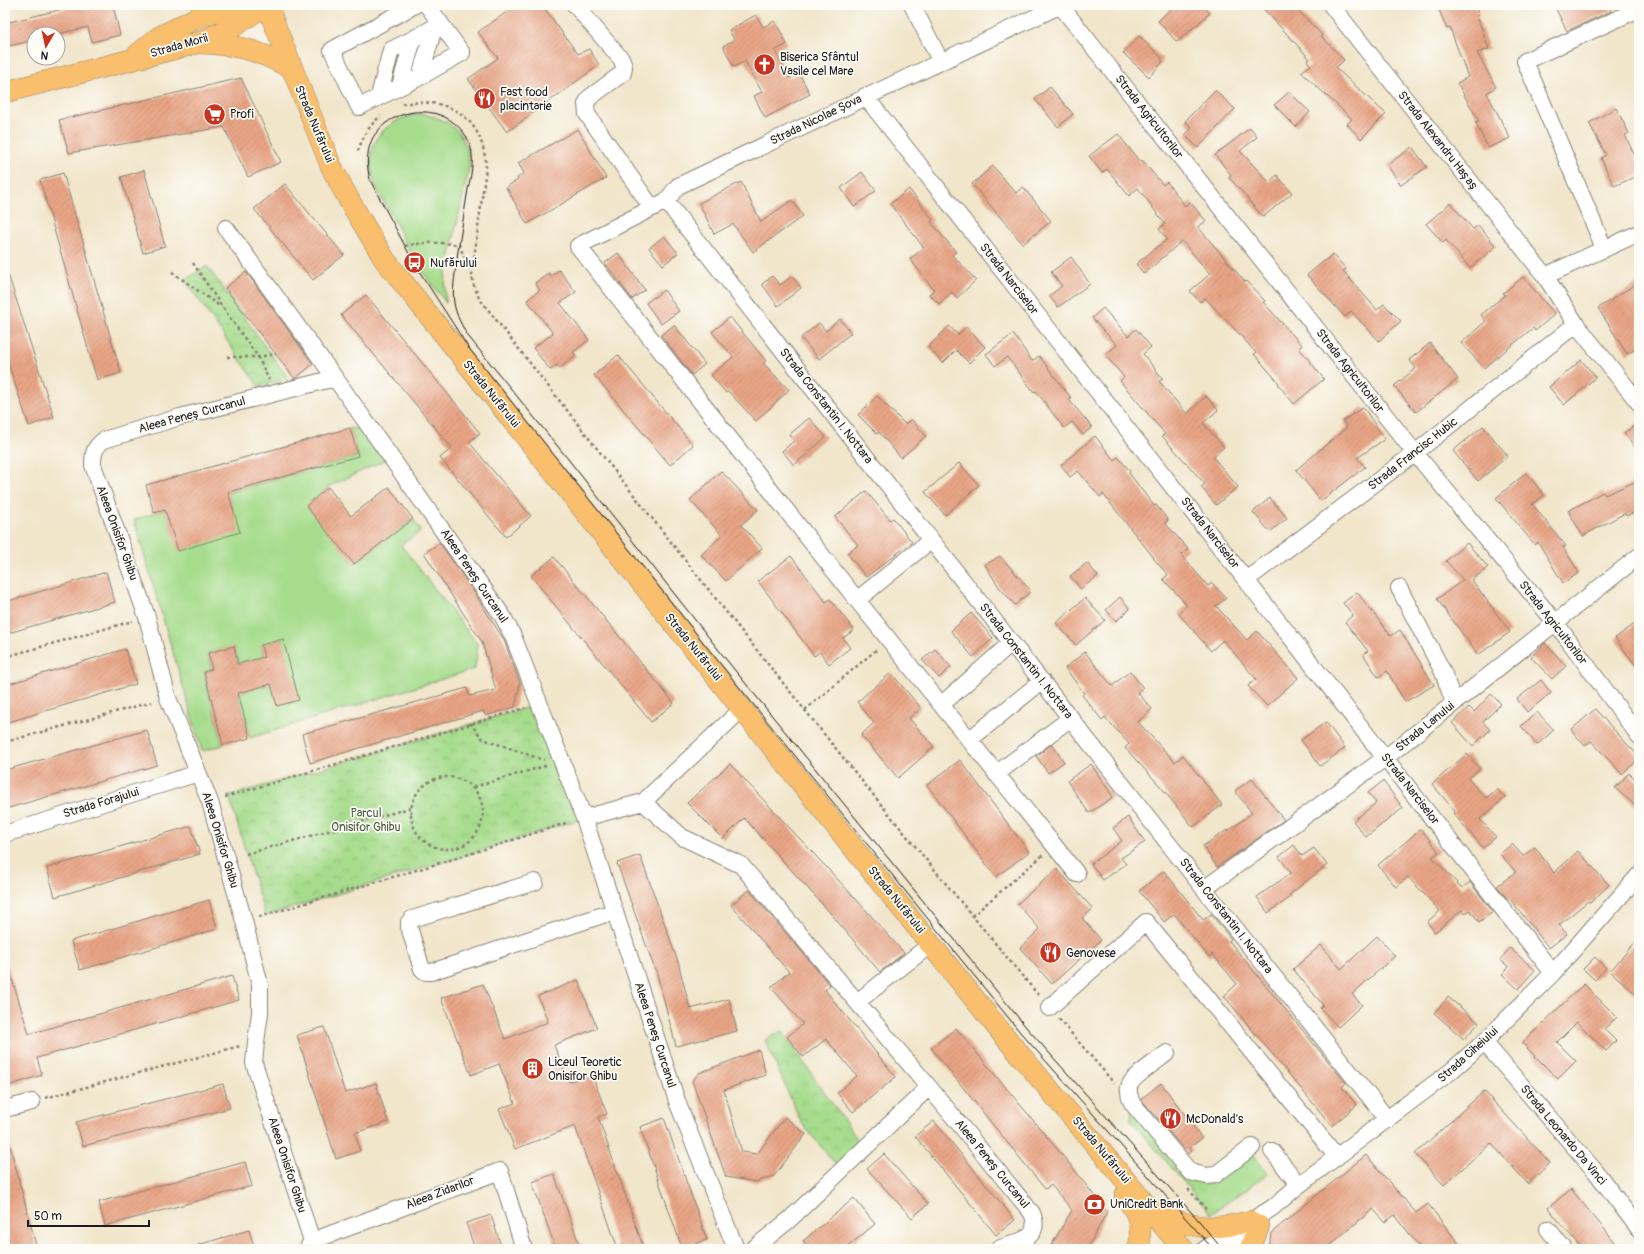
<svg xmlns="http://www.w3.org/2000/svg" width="1644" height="1254" font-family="Pangolin,sans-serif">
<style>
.green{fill:#a6dc8c;stroke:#617c54}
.park{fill:url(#park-crowns);stroke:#617c54}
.building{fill:url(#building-hatch)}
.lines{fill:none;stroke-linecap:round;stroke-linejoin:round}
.minor-casing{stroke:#868073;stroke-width:18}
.major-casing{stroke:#868073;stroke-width:22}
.path{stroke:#868073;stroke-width:2.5;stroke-dasharray:3 3;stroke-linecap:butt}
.minor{stroke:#fff;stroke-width:16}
.major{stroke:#f9bf6d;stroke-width:21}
.tram{stroke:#1c1c1c;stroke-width:1}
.labels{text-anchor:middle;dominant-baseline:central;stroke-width:3.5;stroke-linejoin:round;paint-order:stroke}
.street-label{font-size:12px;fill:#1c1c1c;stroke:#fdfcf7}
.poi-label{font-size:12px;fill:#1c1c1c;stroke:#fdfcf7;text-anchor:start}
.park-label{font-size:12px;fill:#4c5f43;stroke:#fdfcf7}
</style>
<defs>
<pattern id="park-crowns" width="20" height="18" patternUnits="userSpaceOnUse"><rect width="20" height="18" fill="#a6dc8c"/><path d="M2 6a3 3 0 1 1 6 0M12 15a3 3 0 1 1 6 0" fill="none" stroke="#8ebc78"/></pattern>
<pattern id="building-hatch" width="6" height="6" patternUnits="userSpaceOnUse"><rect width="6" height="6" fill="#e8a485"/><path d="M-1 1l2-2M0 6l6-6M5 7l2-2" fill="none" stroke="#c68d72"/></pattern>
</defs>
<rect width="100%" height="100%" fill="#fdfcf7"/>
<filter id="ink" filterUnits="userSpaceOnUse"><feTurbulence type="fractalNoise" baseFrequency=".025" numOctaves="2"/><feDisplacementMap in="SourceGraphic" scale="8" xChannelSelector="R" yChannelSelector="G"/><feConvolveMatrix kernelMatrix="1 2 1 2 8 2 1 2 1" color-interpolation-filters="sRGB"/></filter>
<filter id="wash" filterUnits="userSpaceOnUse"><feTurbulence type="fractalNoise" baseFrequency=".012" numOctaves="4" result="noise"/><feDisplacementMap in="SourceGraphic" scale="16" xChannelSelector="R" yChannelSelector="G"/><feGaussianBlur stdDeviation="0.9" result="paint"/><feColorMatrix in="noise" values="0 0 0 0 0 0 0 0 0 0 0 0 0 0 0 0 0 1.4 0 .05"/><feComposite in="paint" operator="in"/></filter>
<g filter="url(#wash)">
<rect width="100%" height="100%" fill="#f1e5ca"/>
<path class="green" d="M424,114C454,121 469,136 469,168L446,273L445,287L446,303C437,290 427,278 419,266C408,249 399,230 390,212C383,200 374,187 372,173C365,137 391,116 424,114Z
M350,428L362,430L385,460L328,487L354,564L413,519L421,531L401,545L478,645L475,669L250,738L238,693L271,684L283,639L261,645L264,657L238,664L234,647L208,653L212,669L204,672L223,745L202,751L134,520L154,513L358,456Z
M1132,1108L1199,1181L1250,1150L1268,1174L1211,1214L1131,1120Z"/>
<path class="park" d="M207,266L288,378L259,387L185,280Z
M539,704L584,818L460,857L265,916L229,796Z
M782,1031L864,1149L841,1171L801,1122L765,1040Z"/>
<g id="blocks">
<path class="building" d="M80,5H113L120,35L92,42L88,27L58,34H34V40L5,47V23Z
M517,5H542L578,54L589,49L599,65L507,132L468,79L498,58L478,32Z
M1175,5H1202L1210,13L1177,42L1158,21Z
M1260,5H1293L1322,35L1321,36L1344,60L1336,68L1386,114L1361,139L1347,124L1352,119L1301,72L1311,65L1307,61L1310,59Z
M1437,5H1475L1479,15L1477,16L1489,49L1477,53L1496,87L1487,93L1510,138L1488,148L1475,122L1479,121L1457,83L1468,77L1450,28L1447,29Z
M1554,5H1608L1611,11L1567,31Z
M756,15L763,27L775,21L787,44L775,51L789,78L799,73L810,94L765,118L754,96L762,92L745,61L734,67L723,46L734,40L729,30Z
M1139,36L1162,58V63L1149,77L1123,53Z
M241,78L281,162L248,177L224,127L69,153L59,120Z
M1050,87L1073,114L1058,127L1035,99Z
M1215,90L1235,109L1198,148L1185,135L1192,128L1185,121Z
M1289,92L1310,112L1296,127L1274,105Z
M1616,108L1629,133L1625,135L1639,165V175L1614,186L1601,158L1606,155L1589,123Z
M1250,128L1257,137L1240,151L1269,182L1277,175L1292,193L1263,217L1248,200L1249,199L1229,178L1231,175L1215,155Z
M578,129L606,178L527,224L506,187L518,180L517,178L524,173L518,163Z
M1118,134L1140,162L1142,160L1163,185L1167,182L1185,206L1190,202L1206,221L1198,227L1245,282L1246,281L1265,301L1263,302L1302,345L1299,348L1324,379L1294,404L1278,384L1279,383L1254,354L1256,353L1242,337L1205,298L1200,302L1190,291L1210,274L1182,241L1144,274L1136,264L1167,239L1159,229L1165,224L1138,188L1129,196L1107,169L1102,173L1089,156Z
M1412,147L1427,167L1401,185L1387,165Z
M993,166L1016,193L1023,187L1051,221L1023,244L972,184Z
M144,170L165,246L143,253L121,177Z
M862,172L876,191L854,207L841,188Z
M63,173L121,373L97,380L40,180Z
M741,182L761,222L792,200L803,216L753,252L733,224L714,234L699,203Z
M285,184L344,255L313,280L254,209Z
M909,189L933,220L931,222L956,252L952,255L976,280L957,298L952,292L939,304L929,294L934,290L910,259L924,248L890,204Z
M1450,203L1473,229L1478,225L1496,246L1470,268L1446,240L1443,243L1426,224Z
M664,236L678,253L663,265L649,248Z
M618,253L645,290L632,299L605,263Z
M1333,254L1346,269L1343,271L1377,310L1384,304L1401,321L1379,341L1351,311L1345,317L1307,275Z
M1071,257L1090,284L1058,307L1049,296L1062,286L1051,272Z
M559,270L576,292L560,303L589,340L573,352L576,356L560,368L557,365L550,370L533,348L553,333L527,300L540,290L535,283L549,273L551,276Z
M246,272L313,364L296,378H294L225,288Z
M8,274L54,417L29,426L5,354V275Z
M772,276L780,285L792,276L801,288L778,306L762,284Z
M1523,277L1555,314L1535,331L1533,328L1484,368L1461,343L1486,321L1481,315L1505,295L1503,293Z
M1639,282V347L1627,354L1598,308Z
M664,290L679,311L661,324L646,303Z
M366,295L480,433L469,442L531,516L506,537L440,458L452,448L341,315Z
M1103,308L1128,336L1136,329L1151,347L1143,354L1163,379L1159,381L1187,414L1206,396L1218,410L1203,423L1224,447L1213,457L1238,487L1216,505L1201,487L1205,484L1162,436L1165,434L1120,381L1124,377L1105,355L1117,345L1092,318Z
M730,317L766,361L763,363L789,390L756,421L728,391L726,393L711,375L733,357L712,332Z
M840,319L851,333L819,359L801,338L819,323L826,331Z
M674,325L705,364L692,375L661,335Z
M949,326L958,335L966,327L985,347L969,363L956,350L943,363L928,347Z
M1013,334L1032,361L1039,356L1071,398L1069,400L1092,427L1083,435L1072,422L1064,428L1036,391L1034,392L1007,357L995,366L986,354Z
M1430,343L1458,379L1416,412L1394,386L1416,368L1409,360Z
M618,355L693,445L670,465L594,375Z
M1581,360L1596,377L1564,405L1549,387Z
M877,396L905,424L911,419L926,436L901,458L879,432L877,434L858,415Z
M1363,407L1385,439L1357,458L1365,467L1321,501L1296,470L1347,427L1343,421Z
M809,418L826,437L794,465L782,451L794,441L789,435Z
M1639,422V452L1624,433Z
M1483,426L1508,456L1478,481L1453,451Z
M350,428L358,456L228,492L240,532L178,551L165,510L154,513L146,485Z
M1095,436L1114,460L1118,457L1130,471L1129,473L1154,506L1156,505L1168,520L1165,523L1188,549L1181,555L1208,586L1212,583L1226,598L1216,606L1247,640L1257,631L1298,678L1267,706L1248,686L1256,679L1223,640L1211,651L1178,613L1187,605L1163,579L1168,575L1153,558H1154L1103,494L1100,497L1078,471L1070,477L1061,465Z
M959,463L979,485L945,515L925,492Z
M721,471L758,510L741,525L762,548L726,581L701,555L722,535L690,500Z
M1526,473L1544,495L1532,504L1566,546L1563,547L1579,573L1563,583L1538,542L1535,545L1496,498Z
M1639,480V510L1626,516L1625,513L1583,536L1568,511L1603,492L1605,495Z
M328,487L351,516L389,487L413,519L354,564L306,506Z
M866,491L890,520L893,518L912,542L866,577L847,553L858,545L835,517Z
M1270,498L1287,518L1270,532L1253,512Z
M440,543L472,589L504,640L520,683L515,707L486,716L483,711L310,763L302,734L467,688L469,696L496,690L482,642L424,553Z
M1467,543L1488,567L1472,580L1510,632L1478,655L1437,599L1463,580L1446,561Z
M791,556L826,602L830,599L854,630L843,638L850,648L829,664L820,652L814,656L758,581Z
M1000,556L1031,591L1015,605L999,587L985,565Z
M554,557L674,703L651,722L531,576Z
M1087,563L1098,576L1081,589L1070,576Z
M106,572L115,602L5,634V602Z
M1357,592L1391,636L1400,630L1434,685L1405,702L1387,671L1378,677L1363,654L1368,651L1345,622L1353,615L1343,603Z
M1120,597L1130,609L1116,621L1106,610Z
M1085,598L1105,620L1076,645L1056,623Z
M971,613L993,638L973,657L951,631Z
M1639,621V670L1615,638Z
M283,639L299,700L277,706L271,684L238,693L250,738L223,745L204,672L212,669L208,653L234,646L238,664L264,657L261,645Z
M1545,643L1566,666L1552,679L1531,657Z
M125,649L136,684L5,723V685Z
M935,649L951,667L939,678L922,660Z
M1085,652L1112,686L1130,671L1143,688L1137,692L1152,709L1138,722L1175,762L1183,755L1222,805L1193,827L1161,787L1125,748L1129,744L1105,717L1102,720L1082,695L1084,693L1065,668Z
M891,673L921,708L909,718L934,747L898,778L861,735L874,723L857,702Z
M1541,680L1551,693L1527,712L1517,699Z
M1491,694L1501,704L1483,722L1490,730L1473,746L1452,723L1469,707L1474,712Z
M1595,709L1639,757V759L1622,774L1591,741L1585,746L1571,730Z
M1537,712L1554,730L1537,745L1521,726Z
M1326,722L1345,748L1320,766L1301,740Z
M147,730L157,765L5,809V770Z
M1052,744L1064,762L1048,773L1036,756Z
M1467,754L1480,769L1468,779L1486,798L1497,789L1505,798L1480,819L1496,837L1483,848L1453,813L1455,811L1432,784Z
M960,760L1029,852L996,877L927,785Z
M730,764L855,898L904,953L880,972L833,916L744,818L723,839L687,803Z
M1091,764L1113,797L1089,813L1067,781Z
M1629,773L1639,783V809L1615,788Z
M1252,779L1284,820L1217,867L1203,846L1227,830L1228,831L1252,813L1235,791Z
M1383,781L1403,808L1366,837L1353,821L1376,803L1368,793Z
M1128,817L1145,842L1121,858L1126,864L1103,880L1091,864L1122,841L1113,828Z
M191,826L200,854L55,897L47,868Z
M1421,829L1439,852L1432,857L1462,888L1470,882L1493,912L1479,922L1470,910L1465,914L1462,910L1435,932L1427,922L1440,911L1408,877L1396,887L1378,865Z
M1512,844L1523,856L1535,847L1554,873L1578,851L1609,885L1590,903L1588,901L1559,925L1567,934L1549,948L1510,899L1508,900L1497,886L1516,872L1500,854Z
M1294,845L1302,856L1314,848L1327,865L1289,895L1291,897L1268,913L1257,897L1291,873L1279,857Z
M640,855L678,962L690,1009L729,999L737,1031L676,1046L656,970H655L617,863Z
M1057,869L1093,909L1082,918L1101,940L1052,984L1020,948L1040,929L1017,904Z
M1164,871L1203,920L1211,914L1231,939L1229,941L1346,1083L1342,1087L1357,1105L1332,1126L1224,996L1237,984L1212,954L1209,957L1174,914L1164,922L1139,891Z
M749,890L830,985L825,990L896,1077L853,1112L837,1093L857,1076L826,1039L803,1057L787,1037L803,1024L771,987L789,972L731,905Z
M209,900L217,929L80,970L71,941Z
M1377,936L1395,956L1352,994L1362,1005L1338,1027L1320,1008L1323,1005L1293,969L1321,945L1341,969Z
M1639,938V997L1610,971Z
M1510,948L1535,970L1518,989L1502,974L1509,967L1500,960Z
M1595,957L1606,968L1595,980L1583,969Z
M5,966H8L29,1034L232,976L239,1000L37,1058L42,1075L5,1087Z
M578,980L597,1028L554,1045L569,1082L591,1073L607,1114L598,1117L644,1249H618L575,1126L515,1149L499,1109L515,1103L499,1064L471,1075L441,998L483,984L505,1039L548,1022L538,996Z
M1584,984L1617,1017L1604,1029L1616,1041L1606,1051L1577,1022L1557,1042L1576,1061L1558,1079L1522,1043Z
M1448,997L1479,1023L1464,1039L1434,1013Z
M324,1027L345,1093L376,1083L388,1122L355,1133L360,1151L336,1159L297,1035Z
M956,1028L1073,1168L1107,1212L1087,1249H1049L1072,1210L1051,1185L1045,1189L931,1048Z
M759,1050L766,1075L724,1090L742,1152L757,1154L785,1117L806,1134L774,1176L756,1182L726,1177L692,1081L699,1073Z
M1161,1083L1202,1138L1189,1148L1192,1151L1188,1154L1141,1099Z
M223,1084L230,1108L83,1146L76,1122Z
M1484,1091L1550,1163L1528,1184L1491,1143L1444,1185L1415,1154Z
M664,1118L707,1240L682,1248L640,1127Z
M934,1121L1015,1220L996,1235L915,1136Z
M9,1142L37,1249H10L5,1229V1143Z
M884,1154L928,1204L912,1218L867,1169Z
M1366,1155L1416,1213L1428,1204L1463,1249H1421L1395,1215L1385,1222L1373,1209L1325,1249H1269L1271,1233Z
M245,1162L252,1186L105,1226L99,1202Z
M554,1174L581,1249H556L532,1182Z
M1571,1189L1615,1242L1605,1249H1582L1548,1208Z
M854,1198L875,1224L845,1249H810L803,1241Z
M491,1215L502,1249H475L466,1223Z
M249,1230L255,1249H198V1245Z"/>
</g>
</g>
<g filter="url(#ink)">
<use href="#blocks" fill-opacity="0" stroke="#868073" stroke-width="1"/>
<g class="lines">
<defs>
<path id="minor" d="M415,5L332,50L359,107L420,77L462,53L427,5
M575,5L622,60L624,67L623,73L589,98L586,104L587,114L652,208
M912,5L941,62
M1060,5L1415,453L1555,622L1639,736
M1061,5C933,65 805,125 678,186L666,201L578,246L857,600L1077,874
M1331,5L1545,276L1576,324L1639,403
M420,77L434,28
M400,86L413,39L440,24
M379,96L391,50L413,39
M865,96L1246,580L1553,973
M666,201L1204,889L1388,1120
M226,228L335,378L502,615L513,636L584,818L678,1104L736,1249
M1604,248L1525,61L1639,9
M1545,276L1639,233
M1246,580L1415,453L1576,324
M1399,588L1443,672L1454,703
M857,600L931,540
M941,705L1011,643
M969,740L1042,681
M996,774L1071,718
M643,802L682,837L741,865L929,1087L1032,1213C1043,1239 1017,1242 998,1249
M584,818L643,802L742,709
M5,834L198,773
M535,882L412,919L409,922V927L422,969L426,972H431L615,911
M1204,889L1385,758L1639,556
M857,1002L931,944
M1049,1008L1146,922L1337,1157
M1484,1042L1596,1172L1639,1229
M1167,1053C1159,1060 1131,1077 1129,1087C1128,1093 1130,1098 1132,1103L1190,1172L1207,1176L1215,1175L1252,1147
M5,1109L32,1102
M1272,1151L1299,1185
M1548,1229L1564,1249
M312,1241L254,1063L256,1042L260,1013V985L244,921L210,802L168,698L147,617L93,465C93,454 94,447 104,440L180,417L335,378
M307,1249L312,1241L500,1171L524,1249
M753,1249L789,1220L929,1087
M1205,1249L1272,1208L1299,1185L1450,1072L1484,1042L1553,973L1639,875
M1235,1249L1257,1228"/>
<path id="major" d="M267,5L331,166L350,202L385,260L742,709L1001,1032L1183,1249
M201,43C240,45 257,50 291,68
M137,55L159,37L196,18L213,12L258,5
M5,92L197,43L233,27L265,5
M1125,1196C1140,1215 1142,1225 1139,1249
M1156,1211C1188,1229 1215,1231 1250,1221
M1250,1249L1259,1226"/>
</defs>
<use href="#minor" class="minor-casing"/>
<use href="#major" class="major-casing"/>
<path class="path" d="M402,104C450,96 484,118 486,168L472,273L473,283L479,298C663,533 848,768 1040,997
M5,118L7,117
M358,151C363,137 369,125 381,116
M405,246C423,242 440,242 459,245L471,271
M193,263L223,308L258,357L269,380
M172,272L221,307
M227,357H258L276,354
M5,657L133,621
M805,710L876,650
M470,723L483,739L544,760
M5,742L152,702
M411 813a36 36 0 1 1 72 0a36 36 0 1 1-72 0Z
M474,787L548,765
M225,797L525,708
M246,854L410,808
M972,916L1043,855
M259,917L460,857L569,822
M1059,1019L1114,1083
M45,1098L240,1046
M1188,1189L1206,1209"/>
<use href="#minor" class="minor"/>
<use href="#major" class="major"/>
<path class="tram" d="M1213,1249L1020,1032L723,667L468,347L414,263L370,180C367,168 366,154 371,142C374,134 380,128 386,123C411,105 448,108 466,136C476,153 472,171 468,189C464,214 460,239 456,264C455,277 452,290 454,303C456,315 462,326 468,336L568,459L729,663L1026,1027L1200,1222L1222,1249"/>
</g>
</g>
<defs>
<symbol id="church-disc" viewBox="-11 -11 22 22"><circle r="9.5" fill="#c8321e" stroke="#fdfcf7"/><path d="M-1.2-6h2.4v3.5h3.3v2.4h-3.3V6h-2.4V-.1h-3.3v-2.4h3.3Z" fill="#fff"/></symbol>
<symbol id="restaurant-disc" viewBox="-11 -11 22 22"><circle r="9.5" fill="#c8321e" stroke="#fdfcf7"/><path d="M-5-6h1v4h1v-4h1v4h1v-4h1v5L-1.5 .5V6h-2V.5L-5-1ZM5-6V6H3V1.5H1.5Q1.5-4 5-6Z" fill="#fff"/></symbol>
<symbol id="supermarket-disc" viewBox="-11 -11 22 22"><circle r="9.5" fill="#c8321e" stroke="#fdfcf7"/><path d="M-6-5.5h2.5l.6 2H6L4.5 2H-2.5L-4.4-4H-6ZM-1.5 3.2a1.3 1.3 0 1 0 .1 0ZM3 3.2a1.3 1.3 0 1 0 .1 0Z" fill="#fff"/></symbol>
<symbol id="bus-disc" viewBox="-11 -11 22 22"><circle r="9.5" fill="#c8321e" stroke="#fdfcf7"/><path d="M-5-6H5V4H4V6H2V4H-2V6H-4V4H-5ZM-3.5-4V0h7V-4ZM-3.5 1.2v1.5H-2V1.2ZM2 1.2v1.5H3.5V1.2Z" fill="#fff"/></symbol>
<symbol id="building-disc" viewBox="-11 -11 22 22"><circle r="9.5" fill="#c8321e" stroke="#fdfcf7"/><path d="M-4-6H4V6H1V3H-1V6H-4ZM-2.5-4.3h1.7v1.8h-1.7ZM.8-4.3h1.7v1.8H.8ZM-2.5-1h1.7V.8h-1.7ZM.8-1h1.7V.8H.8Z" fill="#fff"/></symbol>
<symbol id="bank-disc" viewBox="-11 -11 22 22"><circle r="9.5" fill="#c8321e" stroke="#fdfcf7"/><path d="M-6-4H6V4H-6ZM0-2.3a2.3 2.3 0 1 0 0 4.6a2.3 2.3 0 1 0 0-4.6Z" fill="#fff"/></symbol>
</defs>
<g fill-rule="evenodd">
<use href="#church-disc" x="752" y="52" width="25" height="25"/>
<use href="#restaurant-disc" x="472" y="86" width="25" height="25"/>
<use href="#supermarket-disc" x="202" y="102" width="25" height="25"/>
<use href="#bus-disc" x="402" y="250" width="25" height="25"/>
<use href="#restaurant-disc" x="1038" y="940" width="25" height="25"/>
<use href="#building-disc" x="520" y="1056" width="25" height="25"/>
<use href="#restaurant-disc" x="1158" y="1106" width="25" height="25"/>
<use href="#bank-disc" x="1082" y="1192" width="25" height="25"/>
</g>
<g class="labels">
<g class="street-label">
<text transform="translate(179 46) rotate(-16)">Strada Morii</text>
<text transform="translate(1149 117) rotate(52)">Strada Agricultorilor</text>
<text transform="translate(816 120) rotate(-26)">Strada Nicolae Șova</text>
<text transform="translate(314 124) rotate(67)">Strada Nufărului</text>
<text transform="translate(1438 141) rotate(52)">Strada Alexandru Hașaș</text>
<text transform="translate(1009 279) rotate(52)">Strada Narciselor</text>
<text transform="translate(1350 371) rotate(52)">Strada Agricultorilor</text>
<text transform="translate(491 394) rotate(51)">Strada Nufărului</text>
<text transform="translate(826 406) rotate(52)">Strada Constantin I. Nottara</text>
<text transform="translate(192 415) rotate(-15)">Aleea Peneș Curcanul</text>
<text transform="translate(1413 454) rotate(-38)">Strada Francisc Hubic</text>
<text transform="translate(117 533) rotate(70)">Aleea Onisifor Ghibu</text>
<text transform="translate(1210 533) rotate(52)">Strada Narciselor</text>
<text transform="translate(474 576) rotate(56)">Aleea Peneș Curcanul</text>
<text transform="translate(1553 623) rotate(52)">Strada Agricultorilor</text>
<text transform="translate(693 647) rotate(51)">Strada Nufărului</text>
<text transform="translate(1026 661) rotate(52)">Strada Constantin I. Nottara</text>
<text transform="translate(1425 727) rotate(-39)">Strada Lanului</text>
<text transform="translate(1410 789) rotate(52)">Strada Narciselor</text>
<text transform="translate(101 803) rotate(-17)">Strada Forajului</text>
<text transform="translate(220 840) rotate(73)">Aleea Onisifor Ghibu</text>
<text transform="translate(896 900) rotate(51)">Strada Nufărului</text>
<text transform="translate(1226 916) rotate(52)">Strada Constantin I. Nottara</text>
<text transform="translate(655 1035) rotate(72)">Aleea Peneș Curcanul</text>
<text transform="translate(1468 1055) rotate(-42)">Strada Ciheiului</text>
<text transform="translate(1563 1135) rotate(50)">Strada Leonardo Da Vinci</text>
<text transform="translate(1101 1150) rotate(50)">Strada Nufărului</text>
<text transform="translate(992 1164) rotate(51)">Aleea Peneș Curcanul</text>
<text transform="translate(287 1165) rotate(72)">Aleea Onisifor Ghibu</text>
<text transform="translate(440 1193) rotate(-21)">Aleea Zidarilor</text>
</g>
<g class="poi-label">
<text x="780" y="57">Biserica Sfântul<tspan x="780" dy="14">Vasile cel Mare</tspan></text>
<text x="500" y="92">Fast food<tspan x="500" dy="14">placintarie</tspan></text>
<text x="230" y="114">Profi</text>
<text x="430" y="263">Nufărului</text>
<text x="1066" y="953">Genovese</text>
<text x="548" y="1062">Liceul Teoretic<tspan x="548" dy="14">Onisifor Ghibu</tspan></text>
<text x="1186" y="1119">McDonald's</text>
<text x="1110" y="1204">UniCredit Bank</text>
</g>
<g class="park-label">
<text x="366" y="813">Parcul<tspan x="366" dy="14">Onisifor Ghibu</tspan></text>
</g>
</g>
<rect width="1644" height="1254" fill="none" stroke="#fdfcf7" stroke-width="20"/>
<g transform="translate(46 46) rotate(189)"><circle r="19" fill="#fdfcf7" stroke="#a3a29f"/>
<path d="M0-3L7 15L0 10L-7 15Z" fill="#c8321e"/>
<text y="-6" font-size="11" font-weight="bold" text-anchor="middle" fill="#1c1c1c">N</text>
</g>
<path d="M28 1220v6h121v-6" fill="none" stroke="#1c1c1c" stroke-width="2"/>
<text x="34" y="1220" font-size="12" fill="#1c1c1c" stroke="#fdfcf7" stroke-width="3" paint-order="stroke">50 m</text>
</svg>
